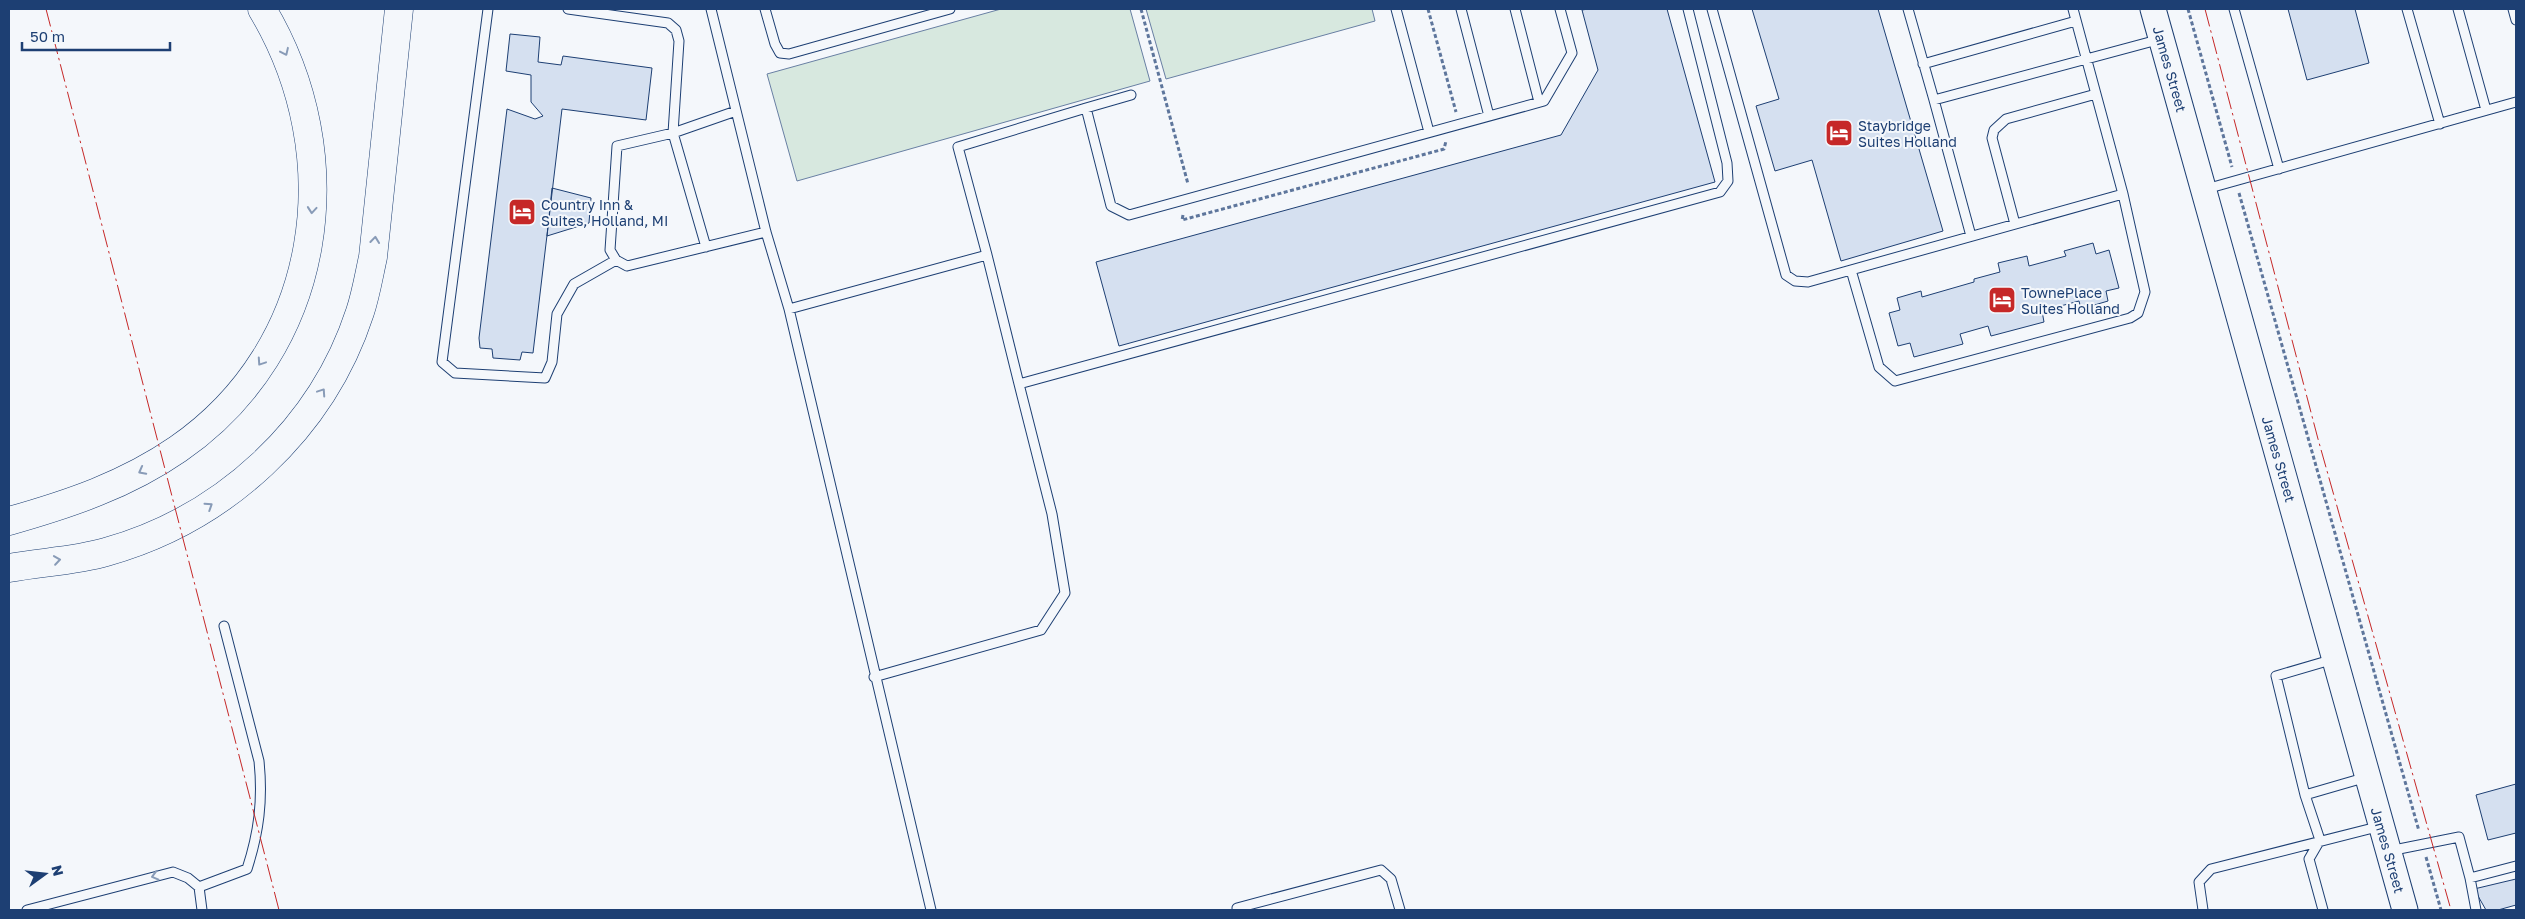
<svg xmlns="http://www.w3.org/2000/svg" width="2525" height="919" font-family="'Golos Text',sans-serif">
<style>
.green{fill:#d7e8df;stroke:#687fa3}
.building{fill:#d5e0f0;stroke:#1d3f73}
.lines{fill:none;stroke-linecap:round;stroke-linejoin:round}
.lane-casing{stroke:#1d3f73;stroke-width:11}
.secondary-casing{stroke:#1d3f73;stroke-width:27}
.highway-casing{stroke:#1d3f73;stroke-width:29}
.path{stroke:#5e769c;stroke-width:3;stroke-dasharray:4 2.5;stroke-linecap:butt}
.lane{stroke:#f4f7fb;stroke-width:9}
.secondary{stroke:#f4f7fb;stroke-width:25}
.highway{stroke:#f4f7fb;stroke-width:28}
.power{stroke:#c62828;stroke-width:1;stroke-dasharray:18 4 2.5 4;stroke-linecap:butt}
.oneway{stroke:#889bb7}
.labels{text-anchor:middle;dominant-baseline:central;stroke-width:4;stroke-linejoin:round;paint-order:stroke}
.street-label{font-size:14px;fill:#1d3f73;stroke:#f4f7fb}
.poi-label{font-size:14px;fill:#1d3f73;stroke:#f4f7fb;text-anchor:start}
</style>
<rect width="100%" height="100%" fill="#f4f7fb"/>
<path class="green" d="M1001,9H1130L1150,81L797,181L767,74Z
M1146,9H1372L1375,21L1166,79Z"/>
<path class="building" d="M1588,9H1667L1715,182L1119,346L1096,262L1561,135L1598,70L1582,10Z
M1752,9H1878L1943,231L1841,261L1812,160L1775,171L1756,106L1779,99Z
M2288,9H2355L2369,63L2307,80Z
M510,34L540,37L538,62L561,65L563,56L652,68L646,120L562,109L533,353L522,352L520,360L493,358L492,349L480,348L479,338L507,109L535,119L543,116L531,102V75L506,71Z
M552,188L591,198L589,223L547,236Z
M2093,243L2096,254L2109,250L2119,288L2106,291L2108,301L2081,309L2079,301L2042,311L2044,322L1991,336L1988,326L1960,334L1963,344L1914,357L1910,343L1898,346L1889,313L1900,310L1897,298L1921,291L1922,297L1974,282V279L2000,272L1998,263L2027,256L2029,266L2066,256L2064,251Z
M2516,784V833L2488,840L2476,795Z
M2516,879V905L2498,910H2486L2474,889Z"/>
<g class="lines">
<defs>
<path id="lane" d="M488,9L442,362L455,373L545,378L552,362L557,314L574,284L616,260
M568,9L668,23L676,30L679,41L673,133L706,247
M711,9L766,232L789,309L931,910
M765,9L775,44L780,53L789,54L950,9
M1396,9L1429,132
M1461,9L1489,116
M1515,9L1539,102
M1712,9L1786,275L1795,281L1808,282L2123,194L2073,9
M1908,9L1934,100L2161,39
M2234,9L2279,169
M2407,9L2440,124
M2458,9L2486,110
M2513,9L2516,20
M1923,64L2076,21
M1934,100L1971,236
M1086,108L1131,95
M736,111L673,133L617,146L610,250L616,260L627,266L766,232
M2206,189L2516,102
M2015,224L1992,138L1994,130L2006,119L2096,94
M987,255L1019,384
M1851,270L1879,367L1895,381L2130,318L2138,313L2145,292L2123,194
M789,309L987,255L958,147L1086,108L1111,206L1129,215L1544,101L1572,53L1560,9
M874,677L1041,630L1065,593L1052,514L1019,384L1720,192L1728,181L1727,163L1688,9
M2305,795L2367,777
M2389,851L2459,837L2470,878L2516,866
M2470,878L2476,910
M199,887L247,869C259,832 263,800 259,761L224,626
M1237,908L1381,870L1391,879L1400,910
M27,910L173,872L188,878L199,887L202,910
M2203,910L2199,882L2211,869L2381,826
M2323,910L2309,859L2320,840L2305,795L2276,676L2334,659"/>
<path id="secondary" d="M2153,9L2405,910"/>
<path id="highway" d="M9,521C69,504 126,485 178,449C324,348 350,156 262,9
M9,568C41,562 75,561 106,552C224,519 322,429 360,312C366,294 369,275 373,257L399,9"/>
</defs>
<use href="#lane" class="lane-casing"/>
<use href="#secondary" class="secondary-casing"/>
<use href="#highway" class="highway-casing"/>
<path class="path" d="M1141,9L1188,184
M1428,9L1456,112
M2188,9L2232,167
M2239,193L2419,831
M1183,215L1182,220L1444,149L1446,141
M2426,857L2441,910"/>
<use href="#lane" class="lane"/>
<use href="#secondary" class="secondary"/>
<use href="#highway" class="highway"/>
<path class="power" d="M46,9L279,910
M2205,9L2318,439L2451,910"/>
</g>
<defs><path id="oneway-chevron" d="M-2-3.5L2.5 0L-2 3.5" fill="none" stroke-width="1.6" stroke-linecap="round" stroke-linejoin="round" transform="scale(1.25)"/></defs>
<g class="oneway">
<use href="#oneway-chevron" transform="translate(285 52) rotate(65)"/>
<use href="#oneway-chevron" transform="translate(312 210) rotate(95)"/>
<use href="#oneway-chevron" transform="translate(375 240) rotate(-84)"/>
<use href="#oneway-chevron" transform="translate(261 362) rotate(124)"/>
<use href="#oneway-chevron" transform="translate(322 392) rotate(-56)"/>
<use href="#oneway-chevron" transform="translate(142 471) rotate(152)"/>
<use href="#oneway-chevron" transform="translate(209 506) rotate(-33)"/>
<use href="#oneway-chevron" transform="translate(57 560) rotate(-8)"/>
<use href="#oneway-chevron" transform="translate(155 876) rotate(165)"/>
</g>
<defs>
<symbol id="hotel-square" viewBox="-11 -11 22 22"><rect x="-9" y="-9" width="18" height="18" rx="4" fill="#c62828" stroke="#f4f7fb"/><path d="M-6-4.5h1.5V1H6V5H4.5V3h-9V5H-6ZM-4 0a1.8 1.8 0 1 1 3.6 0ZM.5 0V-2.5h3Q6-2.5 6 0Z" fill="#fff"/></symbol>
</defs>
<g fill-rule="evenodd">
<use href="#hotel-square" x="1823" y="117" width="32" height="32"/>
<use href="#hotel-square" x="506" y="196" width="32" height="32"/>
<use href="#hotel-square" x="1986" y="284" width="32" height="32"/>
</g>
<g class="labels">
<g class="street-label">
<text transform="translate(2170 69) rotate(74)">James Street</text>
<text transform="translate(2279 459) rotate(74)">James Street</text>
<text transform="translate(2388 850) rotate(74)">James Street</text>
</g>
<g class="poi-label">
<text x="1858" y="125">Staybridge<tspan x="1858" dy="16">Suites Holland</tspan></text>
<text x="541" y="204">Country Inn &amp;<tspan x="541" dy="16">Suites, Holland, MI</tspan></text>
<text x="2021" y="292">TownePlace<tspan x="2021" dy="16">Suites Holland</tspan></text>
</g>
</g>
<rect width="2525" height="919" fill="none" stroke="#1d3f73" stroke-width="20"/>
<g transform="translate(45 874) rotate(75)" stroke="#f4f7fb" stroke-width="4" paint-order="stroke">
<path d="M0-4L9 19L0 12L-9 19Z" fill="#1d3f73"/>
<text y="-8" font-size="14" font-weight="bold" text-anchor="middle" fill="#1d3f73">N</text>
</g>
<path d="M22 42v8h148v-8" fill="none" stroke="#1d3f73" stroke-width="2.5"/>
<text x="30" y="42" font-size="15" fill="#1d3f73" stroke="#f4f7fb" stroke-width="4" paint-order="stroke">50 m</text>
</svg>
